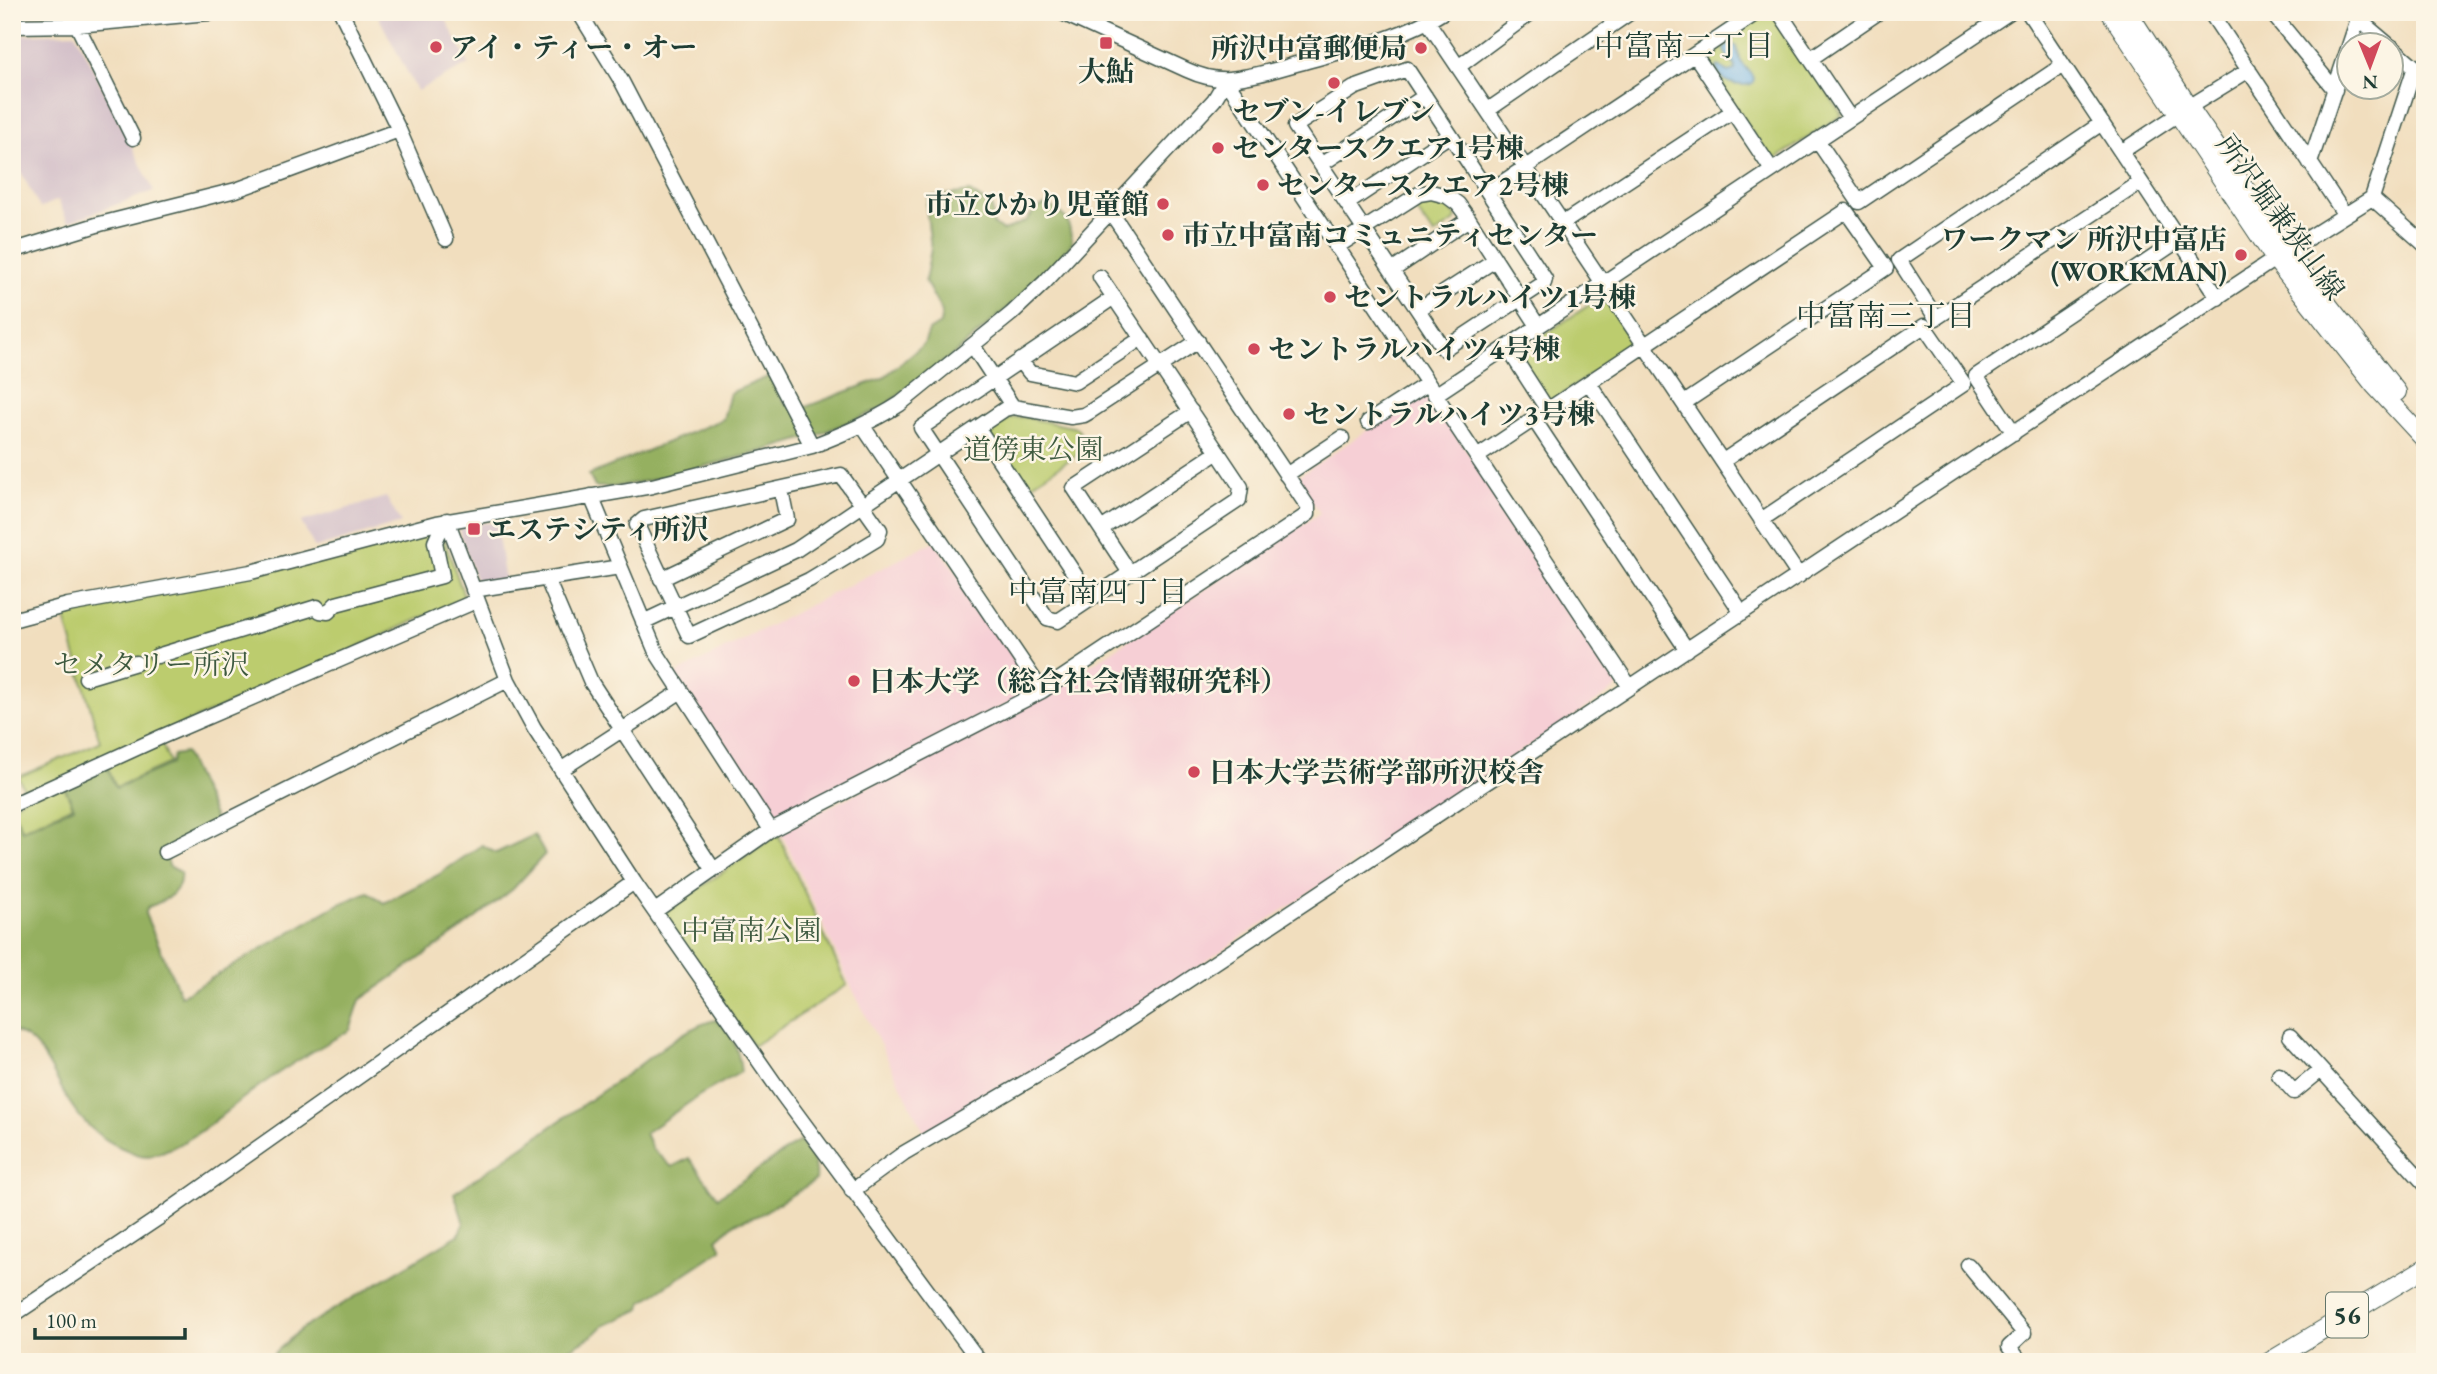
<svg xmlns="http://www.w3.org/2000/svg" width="2437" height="1374" font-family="'EB Garamond','Noto Serif JP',serif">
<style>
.built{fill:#f6cfd5}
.industrial{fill:#d1bdc8}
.green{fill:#bccc6e;stroke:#6e8451;stroke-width:2}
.forest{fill:#95b061;stroke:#5a764a;stroke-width:2}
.water{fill:#73b6e9;stroke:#497a8e;stroke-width:2}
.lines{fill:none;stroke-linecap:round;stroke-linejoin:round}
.minor-casing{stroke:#3e5549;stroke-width:17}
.major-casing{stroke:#3e5549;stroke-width:20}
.minor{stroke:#fff;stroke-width:14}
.major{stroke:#fff;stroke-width:18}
.poi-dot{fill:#d1495b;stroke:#fcf5e5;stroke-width:2.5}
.labels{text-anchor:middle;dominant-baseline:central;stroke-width:5;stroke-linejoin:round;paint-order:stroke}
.shield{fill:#fcf5e5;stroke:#617469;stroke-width:2}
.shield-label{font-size:26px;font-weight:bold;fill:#1f3d34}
.poi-label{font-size:28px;font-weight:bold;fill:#1f3d34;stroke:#fcf5e5;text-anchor:start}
.street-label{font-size:28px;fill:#1f3d34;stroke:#fcf5e5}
.park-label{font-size:28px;fill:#3e5a40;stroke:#fcf5e5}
.neighbourhood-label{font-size:30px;fill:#1f3d34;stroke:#fcf5e5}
</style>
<rect width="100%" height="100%" fill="#fcf5e5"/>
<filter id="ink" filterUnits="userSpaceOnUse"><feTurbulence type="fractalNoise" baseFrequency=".0143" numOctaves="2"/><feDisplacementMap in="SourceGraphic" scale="14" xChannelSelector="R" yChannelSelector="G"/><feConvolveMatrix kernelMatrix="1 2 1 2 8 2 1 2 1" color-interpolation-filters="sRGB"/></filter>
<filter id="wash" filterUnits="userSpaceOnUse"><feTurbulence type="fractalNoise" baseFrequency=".00686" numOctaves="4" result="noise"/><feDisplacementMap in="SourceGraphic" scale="28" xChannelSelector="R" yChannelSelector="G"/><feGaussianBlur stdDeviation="1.57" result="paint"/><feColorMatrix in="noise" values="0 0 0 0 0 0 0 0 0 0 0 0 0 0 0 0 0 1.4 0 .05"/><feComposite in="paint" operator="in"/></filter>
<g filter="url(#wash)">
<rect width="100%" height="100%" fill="#f1debe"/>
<path class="built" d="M1423,393L1433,408H1438L1624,683L1103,1030L925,1134L850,984L781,832L1044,696L1320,513L1296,478Z
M935,541L1034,687L1032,692L772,822L674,675Z"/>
<path class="industrial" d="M376,12H442L469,64L417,91Z
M75,33L154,191L68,222L58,200L40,208L12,155V35Z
M386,497L401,523L315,548L301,522Z
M483,523H496L505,581L477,583L460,533L461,528Z"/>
<path class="green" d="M1766,12H1775L1842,115L1771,162L1703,55Z
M1426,201L1442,203L1456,216L1455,221L1434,235L1414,207L1416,204Z
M1606,294L1638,342L1551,402L1515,354Z
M1023,417L1077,428L1089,447L1023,490L987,433L1011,418Z
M434,530L443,536L463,593V598L341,655L158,735L170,763L116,787L105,763L62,783L73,806L22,829L12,808L27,795L18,777L100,742L64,615Z
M778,834L847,985L753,1046L662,914Z"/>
<path class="forest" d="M970,192L992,207L993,224L1003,231L1026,221L1035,210L1047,204C1068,217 1069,219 1072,243L1047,274L959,350L878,410L817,435L756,453L651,480L614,487H595L589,475L723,419L730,393L770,376L785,404L803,408L883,378L924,344L929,331L940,324L942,312L925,281L931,249L926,205L929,197Z
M185,753L216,820L167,858L169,866L180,872C183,892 165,901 148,907L145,914L181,996L335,906L368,892L384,903L438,875L482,845L496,853L534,835L545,854L513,889L459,931L360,1000L350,1030C316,1049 282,1069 251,1092C219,1116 192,1144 152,1155C142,1158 131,1152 122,1148C101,1139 83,1123 70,1103C55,1080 42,1037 12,1031V809L22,830L74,807L63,784L106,764L116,788L171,764L173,755Z
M716,1020C733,1031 739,1053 741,1072L700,1095L645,1133L652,1149L672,1167L689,1158L718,1197L800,1141L814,1163L816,1180L759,1215L735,1223L717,1239L722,1249L642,1302L641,1309L603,1326L595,1334L560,1355L558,1362H265L301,1329L458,1235L464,1223L454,1193C515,1153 573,1111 633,1070C656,1053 688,1025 716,1020Z"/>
<path class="water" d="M1730,44L1736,46L1741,62L1750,72L1754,80L1751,84C1736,87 1722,83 1716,68L1719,66L1728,72L1735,70C1736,61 1725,58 1724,49Z"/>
</g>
<g filter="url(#ink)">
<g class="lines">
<defs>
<path id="minor" d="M341,12L399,130L446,239
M579,12L622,82L812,446
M1060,12L1187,70C1200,76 1214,80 1229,79C1255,77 1281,68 1307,61C1353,48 1403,38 1443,12
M1779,12L1850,118
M2028,12L2218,298
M2210,12L2345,215
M2271,12L2335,90
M2350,12L2390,46
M1428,22L1799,576
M77,25L133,138
M12,26L77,25L219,12
M1695,55L1772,170
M1810,59L1879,12
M1458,67L1532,12
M1407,69L1545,279L1544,283L1444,349L1295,126L1354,88Z
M1226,80L1630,687
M2189,107L2249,70
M1488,110L1631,12
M2102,123L1899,260L1936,318L2141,182
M1817,140L1859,202L2063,65
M2121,152L2177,115
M2310,163L2358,19
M1322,164L1425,96
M1488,192L1758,12
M2372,198L2425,245
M1348,203L1450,135
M1563,223L1733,111
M1336,247L1419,194L1431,192L1447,196L1458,204L1469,219L1538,326
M12,251L100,224L236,190L399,130
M1393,270L1469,219
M1100,277C1148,347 1194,417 1241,487L1239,500L1058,621L1047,618L921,428L1114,297
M1419,309L1495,260
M973,346L1013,407L1071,417L1084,415L1091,411L1198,341
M1507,347L1547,409
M1020,360L1030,373L1075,382L1142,338
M1589,383L1742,613
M1435,395L2010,12
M1533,418L1687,650
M1368,422L1427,384
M862,425L1042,691
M978,428L1091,599
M2014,433L1976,376L2179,240
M1477,457L1846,211L1886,268L1684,403
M1723,461L1924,326L1964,384L1761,520
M841,475L880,530L877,539L809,580L689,636L637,525L644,519Z
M1286,475L1342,438
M591,496L656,652L771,830
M447,520L508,680L534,728L634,882L782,1094L980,1362
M1101,529L1218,452
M1130,573L1074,488L1191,411
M547,579L591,682L713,869
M661,579L787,519L781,490
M473,590L620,567
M12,620L68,605L251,572L437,523L652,486L812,446C843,434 872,422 900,404L1011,314L1045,282L1214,100L1226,80
M643,622L796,550L1005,409L1013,407
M157,656L317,607L320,611L328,612L336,604L442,576L435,542L439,533
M86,678L136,663
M562,769L680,692
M12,805L161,737L476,601
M165,852L508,680
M655,911L771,830L1042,691L1308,514V507L1110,211
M2290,1036L2425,1184
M2279,1075L2294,1092L2321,1070
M852,1191L904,1153L1101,1038L2275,259L2372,198L2415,67L2392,47
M1968,1265L2024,1333L2009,1347L2021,1362
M12,1316L157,1219L634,882"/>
<path id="major" d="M2110,12L2275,259L2375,386L2425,440
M2128,12L2189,107L2300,269L2397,392
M2269,1362L2425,1268"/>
</defs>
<use href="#minor" class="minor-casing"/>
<use href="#major" class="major-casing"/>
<use href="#minor" class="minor"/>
<use href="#major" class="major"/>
</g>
</g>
<g class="poi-dot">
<rect x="1099" y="36" width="14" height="14" rx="3.5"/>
<circle cx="436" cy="47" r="7"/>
<circle cx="1421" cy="48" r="7"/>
<circle cx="1334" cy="83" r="7"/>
<circle cx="1218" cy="148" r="7"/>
<circle cx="1263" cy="185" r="7"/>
<circle cx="1163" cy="204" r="7"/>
<circle cx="1168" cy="235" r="7"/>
<circle cx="2241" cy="255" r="7"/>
<circle cx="1330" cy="297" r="7"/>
<circle cx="1254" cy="349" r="7"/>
<circle cx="1289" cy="414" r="7"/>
<rect x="467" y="522" width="14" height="14" rx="3.5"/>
<circle cx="854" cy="681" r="7"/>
<circle cx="1194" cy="772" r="7"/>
</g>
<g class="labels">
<rect class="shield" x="2326" y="1292.5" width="42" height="45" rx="5"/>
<g class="shield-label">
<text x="2347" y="1315">56</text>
</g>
<g class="poi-label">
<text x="450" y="47">アイ・ティー・オー</text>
<text x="1407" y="48" text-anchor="end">所沢中富郵便局</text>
<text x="1106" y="71" text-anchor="middle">大鮎</text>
<text x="1334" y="111" text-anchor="middle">セブン-イレブン</text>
<text x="1232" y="148">センタースクエア1号棟</text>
<text x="1277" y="185">センタースクエア2号棟</text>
<text x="1149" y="204" text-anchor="end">市立ひかり児童館</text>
<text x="1182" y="235">市立中富南コミュニティセンター</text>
<text x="2227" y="239" text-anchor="end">ワークマン 所沢中富店<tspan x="2227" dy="32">(WORKMAN)</tspan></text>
<text x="1344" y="297">セントラルハイツ1号棟</text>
<text x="1268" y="349">セントラルハイツ4号棟</text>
<text x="1303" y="414">セントラルハイツ3号棟</text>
<text x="488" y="529">エステシティ所沢</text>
<text x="868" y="681">日本大学（総合社会情報研究科）</text>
<text x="1208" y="772">日本大学芸術学部所沢校舎</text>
</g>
<g class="street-label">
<text transform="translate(2281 217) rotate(54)">所沢堀兼狭山線</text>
</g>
<g class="park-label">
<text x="1033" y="449">道傍東公園</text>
<text x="151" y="664">セメタリー所沢</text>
<text x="751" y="930">中富南公園</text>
</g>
<g class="neighbourhood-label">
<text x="1684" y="45">中富南二丁目</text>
<text x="1886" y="315">中富南三丁目</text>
<text x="1098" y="591">中富南四丁目</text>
</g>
</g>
<rect width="2437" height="1374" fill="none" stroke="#fcf5e5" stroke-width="42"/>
<g transform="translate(2370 66) rotate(179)"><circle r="33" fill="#fcf5e5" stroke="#a4ab9e" stroke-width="2"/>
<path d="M0-5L12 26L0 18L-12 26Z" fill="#d1495b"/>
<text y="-10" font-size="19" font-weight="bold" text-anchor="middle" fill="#1f3d34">N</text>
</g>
<path d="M35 1328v10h150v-10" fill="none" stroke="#1f3d34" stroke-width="3.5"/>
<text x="46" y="1328" font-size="21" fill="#1f3d34" stroke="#fcf5e5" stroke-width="5" paint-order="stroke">100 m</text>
</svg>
